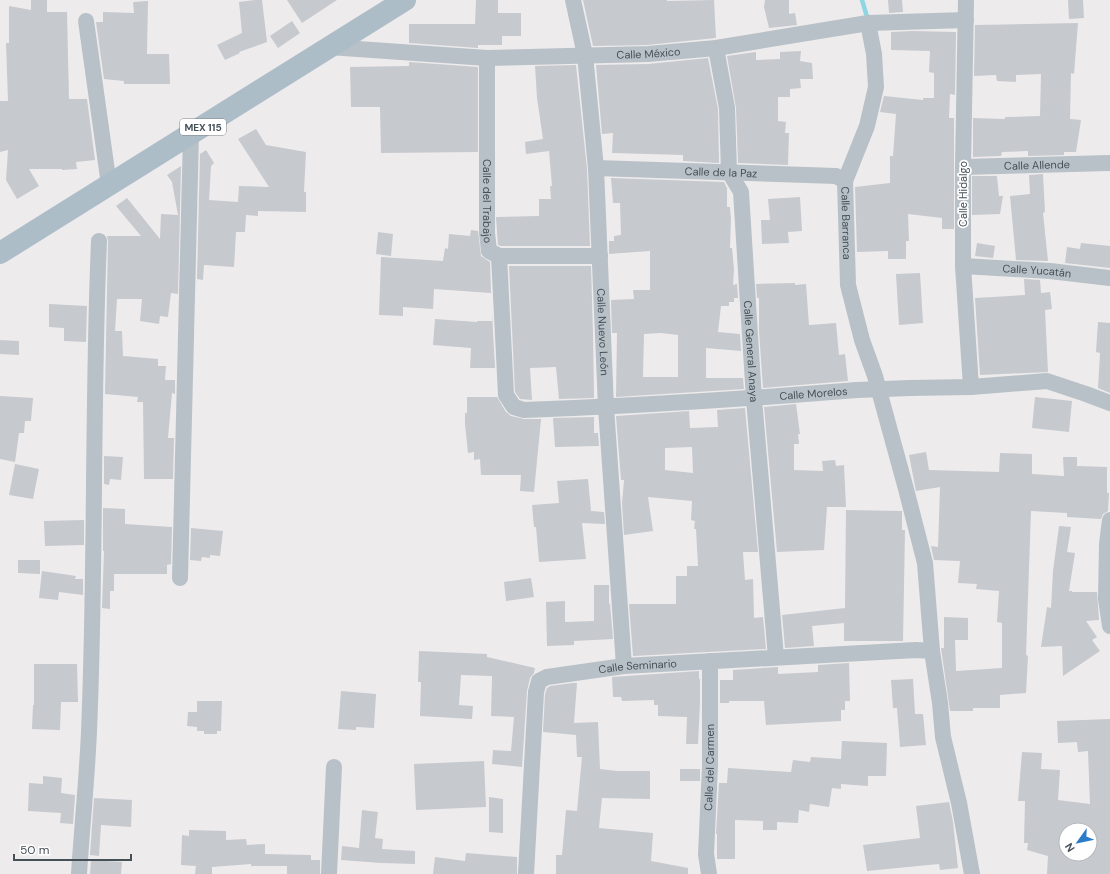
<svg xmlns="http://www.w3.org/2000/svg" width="1110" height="874" font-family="'DM Sans',sans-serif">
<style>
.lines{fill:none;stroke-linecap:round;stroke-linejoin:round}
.stream{stroke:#8ed7e2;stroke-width:4.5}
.building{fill:#c6c9ce;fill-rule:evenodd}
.street{stroke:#b8c1c7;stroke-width:16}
.primary{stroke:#adbdc8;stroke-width:22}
.street-bridge{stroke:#b8c1c7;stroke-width:16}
.labels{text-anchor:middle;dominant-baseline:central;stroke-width:3.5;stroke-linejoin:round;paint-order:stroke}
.shield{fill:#fff;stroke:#7e8489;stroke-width:1}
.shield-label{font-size:10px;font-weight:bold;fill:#465057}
.street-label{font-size:11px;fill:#465057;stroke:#fff}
</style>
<rect width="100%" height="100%" fill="#eeebec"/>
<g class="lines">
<path class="stream" d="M862,0L868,20"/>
</g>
<path class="building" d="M31,0H47V12H67L69,99H87L95,160L76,162L77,169L62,170V169H29L39,186L17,199L6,180L8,150L0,152V101H8L6,43H9V6L31,10Z
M255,0H262L267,42L239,52L240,53L225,60L217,45L242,33L239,2Z
M287,0H337L302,23Z
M476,0H498V13H521V36H502V45H478V48L409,43V24H475Z
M583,0H667V1L714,0L716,38L647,45L593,46Z
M765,0H789V14L795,13L797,25L769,28L764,7Z
M888,0H902L903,12L889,13Z
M1068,0H1083L1084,18L1069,19Z
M148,1L147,54H169L170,84H124V81L104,79L96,22H103V12L134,13L133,2Z
M292,21L300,33L278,48L270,36Z
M1078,23L1074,74L1071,73L1070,119L1081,120L1076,152H1064V155L1028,156V151L1002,152L1001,156L973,157V118L1005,119V117L1040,116L1041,74L1016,75V82L997,81L996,75L974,76L975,25Z
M912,31L956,32L955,95L950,94L949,118H954V229H942V218L908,214L909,241H906V259H888V251L857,252L855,187L890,183V156H893L896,114L880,112L884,96L923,100V98H934V73L929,72L930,51L891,50V32Z
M801,51L800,61L812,63L813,79H800L801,88L790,89V97H778V121L786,122L785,133H789L788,165L738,163L736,108L727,56L756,52V60L780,59V52Z
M708,58L718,109L719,163L683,161V155L612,153L613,133L602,134L596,65L648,64Z
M409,62L478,67V152L381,153L380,107H351L350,67L409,66Z
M576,65L587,169L590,246H501L498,245L496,217L539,216V199H551L550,186H552L549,151L526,154L525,142L543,139L537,98L535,66Z
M256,129L266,145L306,152L304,192H306V212L258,211V216L246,215L245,232H236L234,267L204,265L203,280L197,279L200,154L206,150L214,163L211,166L209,200L238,202L239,186L269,187L238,139Z
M181,166L178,294L171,293L168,317L160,316L159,324L140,321L142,299H117L115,331H122L123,356L158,359V366H166L165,380H175V394L172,393L168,438H174L173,479H144L143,402H137L138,397L105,394L108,241L107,236H141L116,206L127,198L160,239L161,214L178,215L172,182L167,175Z
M1043,174L1045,212L1043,213L1048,261L1016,260L1010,196L1030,194L1029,175Z
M972,176H997L999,196H1003L1000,214L972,215Z
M611,178L724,182L727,188V207H730L731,219L730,248H732L734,269L733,285L737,284L738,298H734V302H729V306H721L718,332L740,334L741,351L706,348V378H743L744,389L616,397L617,333H612L611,300L634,299L633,290H650V251L609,254V241H614V236L621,235L620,203H613ZM661,333L678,335V377H643L644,334Z
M800,197L802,231L788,232L789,243L762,244L761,220H770L768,199Z
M471,230L478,231L481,256L490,262L491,293L434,289L433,309L403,307V316L379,315L381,257L443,261L445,248L448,249L449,234L470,236Z
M378,232L393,234L391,256L376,254Z
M977,243L995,246L993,258L975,256Z
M1081,243L1110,246V268L1065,263L1067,247L1080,249Z
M509,266H591L593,334L594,398L559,399L556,367L530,368L532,400L520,399L515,392Z
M920,273L923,323L899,325L896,274Z
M1024,279L1040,280L1041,293L1050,292L1052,309L1045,310L1048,372L980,375L975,298L1025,295Z
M795,283V285L806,284L809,325L836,323L839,355L845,354L848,381L763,388L759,331V298H757L756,284Z
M49,304L87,306L86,342L64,341V328L49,327Z
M492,313L495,368H470L471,348L433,345L435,319L477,322V321H492Z
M1098,322L1110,323V393L1098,388L1100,353L1096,352Z
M0,340L19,341V355L0,354Z
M0,396L33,398L31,421H25L24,433H19L15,462L0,459Z
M467,397H497L506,412L511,416L524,419H541L534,492L520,491L521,475H481L480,459L474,460V452L468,453L465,424V413H467Z
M1035,397L1072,401L1069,432L1032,428Z
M796,404L800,434H798L799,444H794V470L823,471L822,461L835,460L836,466L844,465L846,507H827L824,550L777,552L764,407Z
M745,408L758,552H743L745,580L753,579L754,618L763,617L766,649L633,656L629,604H676V576H687V566H698L696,529H694L695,521L691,520L692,501L648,497L653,531L624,535L622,503L624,480H621L616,416L689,411L690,428L718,427L717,410ZM692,447L693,473L665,470V448Z
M594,417V433H598L599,446L555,447L553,418Z
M926,452L929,470L999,472L1000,453L1032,454V474L1064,476L1063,457H1077V466L1107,467V493H1109L1108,511L1103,514L1101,519L1067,517V513L1031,511L1026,655L1028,656L1026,693L1000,695V708H973V711H950L941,648H944V617L968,618V640H955L956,671L1002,668V623L997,622L999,591L976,589L977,584L958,583L960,561L934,560L931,546L938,547L940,487L916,491L909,455Z
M104,456L123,457L121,480L110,479L109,485L104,484Z
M15,464L39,469L33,499L9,495Z
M588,479L591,511L604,512L605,524L582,523L586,559L539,562L536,527H534L532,505L559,503L557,481Z
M103,508L125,509V524L172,527L171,564L167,565V574H114V591H110V609L102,608L104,551H103Z
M846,510L902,511V530H905L903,641H844V623L812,626L814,646L785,648L782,615L845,608Z
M84,520V545L45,546L44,521Z
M1059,526L1071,527L1067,552L1075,553L1069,591H1072V592H1097L1099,620L1086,621L1097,637L1092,640L1100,651L1063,676L1062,646L1041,647L1047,607L1051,608L1053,571Z
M191,528L223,531L220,556L210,555V558L202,557L201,561L190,560Z
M18,560H40V574L18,573Z
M42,571L76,576L75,579H83V595L59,592L58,600L39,598Z
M531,578L534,597L506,601L504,582Z
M594,585H609V604H610L613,639L574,641V645L547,646L546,602L565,601V622L594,621Z
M419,651L487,654V657L535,668L534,673L530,678L527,691L522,767L492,764L493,750L511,751L514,717L491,716L492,676L461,675L459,705L473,706L472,719L420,716L421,682H418Z
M849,663L850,701H845V710H841V721L766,725L764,701H729V703H720V680H733V670L778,667V674L818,672V665Z
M34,664H77L78,702H61L60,730L32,729L33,705H34Z
M699,671V679H700V702L698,744H686L687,717L658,716V705H654V700L622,701L621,697H613L612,677Z
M913,679L915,714H923L926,745L900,747L897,708H893L891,680Z
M573,683H577L574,723L598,722L600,769L617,771H650V799L602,798L599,828L653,833L651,861L688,868V874H556V855H562L566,810L577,811L582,757H577L576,735L543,732L545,694L547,688L550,686Z
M341,691L376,694L374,728L356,727V730L338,729Z
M197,701H222L221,731H217V734H204V731H197V727L187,726L188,712H197Z
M1110,719V874H1047L1048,856L1027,850L1028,843H1024L1025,801H1018L1022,752L1042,753L1041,769L1060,770L1058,800L1090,804L1088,751L1078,752L1077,742L1058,743L1057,721ZM1066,829L1090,830V854H1066Z
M842,741L887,743L886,776H868V786L841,784V789L832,788L829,807L810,804L809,812L799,810L798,823L777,822V830H763V821L735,820V859H717V834H716L719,783H727L728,768L791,772L793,760L810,762L811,757L841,759Z
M484,761L486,807L416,810L414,764Z
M680,769H700V781H680Z
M43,776L62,778L61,793L75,795L73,824L60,823L61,813L28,811L29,783L43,784Z
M489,797L503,799V833L489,832Z
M94,798L132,800L131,827L101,825L99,856L90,855Z
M949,802L953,822L958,868L940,870L939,864L867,871L863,845L920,838L916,806Z
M362,810L378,812L375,838L383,839L382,849L415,851V864L381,863L341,860L342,846L359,848Z
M189,830L226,831V840L246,839L247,845L265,844V854L311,855V860H320V874H287V866H251V864L212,867V874H195L196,866L181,865L182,835L189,836Z
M466,853L517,857V874H433L435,857L465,861Z
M91,860L122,862L121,874H90Z"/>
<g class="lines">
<g class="street">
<path id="s1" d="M573,0L585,55L596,168L606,407L624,666"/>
<path d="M966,0L963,167V266L971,387"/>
<path d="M86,21L109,185"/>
<path id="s2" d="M868,23L874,54L876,87L867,126L845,181L848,285L862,340L875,376L906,489L925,563L932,651L940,703L943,737L959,803L972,874"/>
<path id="s3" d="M329,47L487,58L648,54L716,48L868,23L966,20"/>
<path id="s4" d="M716,48L727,108L729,172L741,192L754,399L776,657"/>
<path id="s5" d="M487,58V233L489,251L499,256H600"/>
<path id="s6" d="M963,167L1110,163"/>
<path id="s7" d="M596,168L836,176L845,181"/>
<path id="s8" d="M499,256L506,395L514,407L524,410C635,406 746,399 857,390"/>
<path id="s9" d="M963,266L1050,271L1110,278"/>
<path d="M910,388L971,387L1047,381L1086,394L1110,403"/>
<path d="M1110,520L1107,544L1106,599L1110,626"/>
<path d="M180,578L191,134"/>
<path d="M79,874C82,826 87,779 89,731C96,568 92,404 99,241"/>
<path d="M329,874L334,767"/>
<path id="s10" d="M526,874L536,692L539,681L547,677L624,666L916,650L932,651"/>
<path id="s11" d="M709,874L706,854L710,766V661"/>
</g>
<path class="primary" d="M0,253L405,0"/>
<path class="street-bridge" d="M857,390L910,388"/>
</g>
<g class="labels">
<rect class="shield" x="180" y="119" width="46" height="16" rx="3"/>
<g class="shield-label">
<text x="203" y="127">MEX 115</text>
</g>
<g class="street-label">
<text stroke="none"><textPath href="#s3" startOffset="320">Calle México</textPath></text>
<text stroke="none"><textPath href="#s6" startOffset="74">Calle Allende</textPath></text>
<text stroke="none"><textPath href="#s7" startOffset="125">Calle de la Paz</textPath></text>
<text transform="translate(963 194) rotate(-90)">Calle Hidalgo</text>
<text stroke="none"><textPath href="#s5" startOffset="143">Calle del Trabajo</textPath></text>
<text stroke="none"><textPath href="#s2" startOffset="206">Calle Barranca</textPath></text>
<text stroke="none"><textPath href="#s9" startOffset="74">Calle Yucatán</textPath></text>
<text stroke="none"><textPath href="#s1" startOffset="334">Calle Nuevo León</textPath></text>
<text stroke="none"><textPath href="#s4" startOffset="308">Calle General Anaya</textPath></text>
<text stroke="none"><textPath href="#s8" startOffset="454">Calle Morelos</textPath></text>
<text stroke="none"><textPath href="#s10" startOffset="294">Calle Seminario</textPath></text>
<text stroke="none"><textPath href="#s11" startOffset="107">Calle del Carmen</textPath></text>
</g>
</g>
<g transform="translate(1078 842) rotate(237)"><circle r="19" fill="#ffffff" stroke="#b5b9bc"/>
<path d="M0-3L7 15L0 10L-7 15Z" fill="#2a7cc9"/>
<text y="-6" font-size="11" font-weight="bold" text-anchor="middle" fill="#465057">N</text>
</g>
<path d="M14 854v6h117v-6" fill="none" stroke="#465057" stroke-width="2"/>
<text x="20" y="854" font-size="12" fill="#465057" stroke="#ffffff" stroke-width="3" paint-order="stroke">50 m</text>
</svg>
